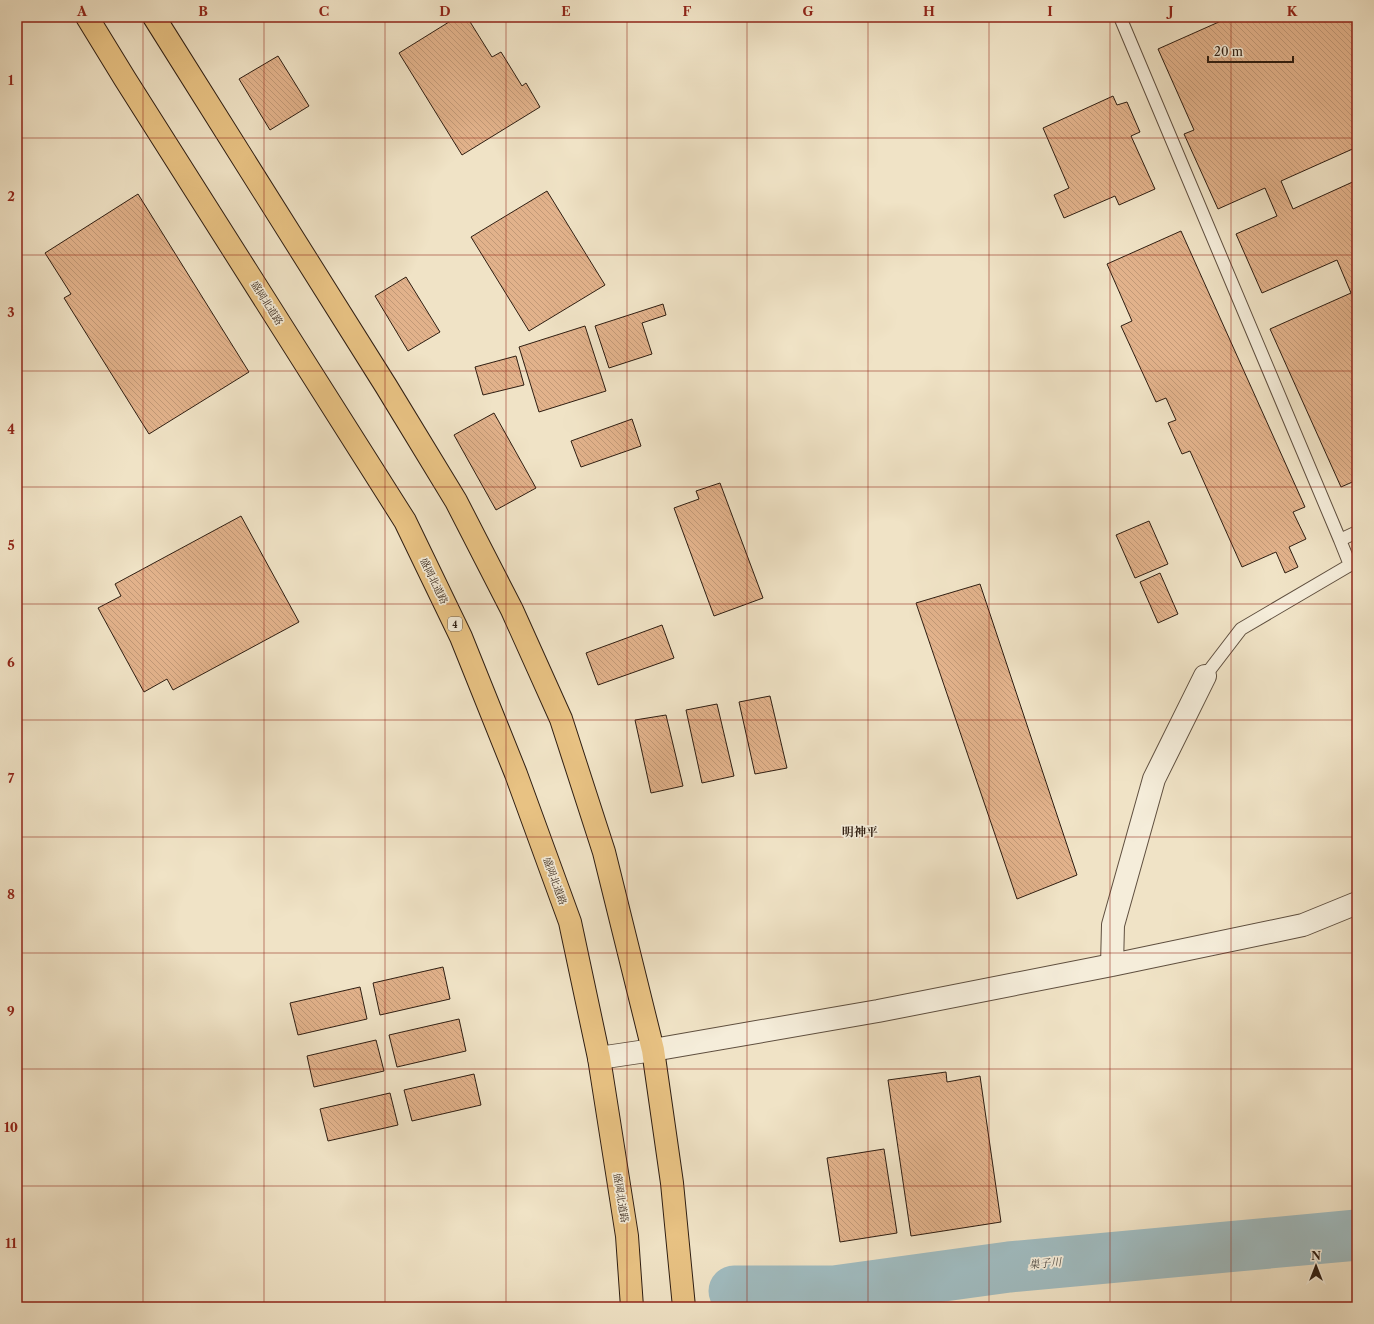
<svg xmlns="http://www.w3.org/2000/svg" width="1374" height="1324" font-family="'Libre Caslon Text','Noto Serif JP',serif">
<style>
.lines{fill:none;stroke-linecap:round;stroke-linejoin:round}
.river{stroke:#a0bbbf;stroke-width:51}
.building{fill:url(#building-back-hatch);stroke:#2f1e12}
.lane-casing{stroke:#5f4f3f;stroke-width:14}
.street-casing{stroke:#5f4f3f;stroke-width:24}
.highway-casing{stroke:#2f1e12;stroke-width:24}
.lane{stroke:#f5edda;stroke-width:12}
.street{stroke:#f5edda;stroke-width:22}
.highway{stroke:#e8c283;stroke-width:22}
.grid{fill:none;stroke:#8f2418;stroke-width:1;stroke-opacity:0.55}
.labels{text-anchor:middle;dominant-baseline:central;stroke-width:3.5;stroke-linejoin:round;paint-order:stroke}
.shield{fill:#f5edda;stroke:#6a5c4e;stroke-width:1}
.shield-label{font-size:9px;font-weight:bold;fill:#2f1e12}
.street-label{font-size:10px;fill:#2f1e12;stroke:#f5edda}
.water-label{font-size:11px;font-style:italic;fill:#514d46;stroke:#f5edda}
.quarter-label{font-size:12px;font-weight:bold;fill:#2f1e12;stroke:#f5edda}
.neatline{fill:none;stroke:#8f2418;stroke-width:1.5}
.grid-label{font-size:13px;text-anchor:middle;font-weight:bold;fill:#8f2418}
</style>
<defs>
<pattern id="building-back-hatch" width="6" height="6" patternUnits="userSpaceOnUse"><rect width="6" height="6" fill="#e2b28b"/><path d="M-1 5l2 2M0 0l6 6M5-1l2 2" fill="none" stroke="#c29977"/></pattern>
</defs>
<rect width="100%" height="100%" fill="#f0e3c6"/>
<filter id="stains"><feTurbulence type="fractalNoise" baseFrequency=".005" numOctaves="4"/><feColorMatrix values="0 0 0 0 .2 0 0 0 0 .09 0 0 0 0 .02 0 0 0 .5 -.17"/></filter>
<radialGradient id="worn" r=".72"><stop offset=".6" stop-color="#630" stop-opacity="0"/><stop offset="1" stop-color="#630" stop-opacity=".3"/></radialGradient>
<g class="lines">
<path class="river" d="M734,1291H834L1009,1267L1357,1235"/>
</g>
<path class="building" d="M457,17H467L492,57L501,52L522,86L526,83L540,107L462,155L399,53Z
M1230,17H1357V147L1281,181L1293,209L1357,180V480L1341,487L1270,329L1351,293L1337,260L1262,293L1236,234L1277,216L1265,188L1218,209L1184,134L1194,130L1158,49Z
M278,56L309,106L270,130L239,79Z
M1113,96L1117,105L1127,102L1140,132L1131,136L1155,189L1119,205L1115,196L1064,218L1054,195L1069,188L1043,128Z
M547,191L605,285L529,331L471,237Z
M138,194L249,372L149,434L64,298L71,294L45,253Z
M1181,231L1305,507L1293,512L1306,539L1289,547L1298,567L1285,573L1276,552L1242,567L1190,451L1182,454L1168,423L1176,420L1166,398L1156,402L1121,326L1132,321L1107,264Z
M406,277L440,332L408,351L375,296Z
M663,304L666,315L642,323L652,354L609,368L595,326Z
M585,326L606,391L539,412L519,347Z
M516,356L524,385L483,395L475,367Z
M494,413L536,488L496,510L454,435Z
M632,419L641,446L581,467L571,441Z
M720,483L763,598L714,616L674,508L699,499L696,491Z
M241,516L299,622L173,690L167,679L144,692L98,608L121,596L115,584Z
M1149,521L1168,564L1135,578L1116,535Z
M1160,573L1178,614L1158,623L1140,582Z
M980,584L1077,875L1017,899L916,603Z
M662,625L674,658L598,685L586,653Z
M770,696L787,768L755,774L739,702Z
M717,704L734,776L702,783L686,710Z
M666,715L683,786L651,793L635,720Z
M443,967L450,999L380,1015L373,983Z
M360,987L367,1019L298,1035L290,1003Z
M459,1019L466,1051L397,1067L389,1035Z
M376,1040L384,1071L314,1087L307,1056Z
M946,1072L947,1082L980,1076L1001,1222L911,1236L888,1080Z
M474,1074L481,1105L412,1121L404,1090Z
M390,1093L398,1125L328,1141L320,1109Z
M884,1149L897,1233L840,1242L827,1158Z"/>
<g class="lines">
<defs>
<path id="lane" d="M1120,17L1340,540L1357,532
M1205,676L1241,629L1350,565L1340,540"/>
<path id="street" d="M1112,965L1113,925L1154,779L1205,676
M599,1058L653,1050L878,1011L1112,965L1303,925L1357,903"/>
<path id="highway" d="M87,17L125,79L405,521L461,637L516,774L570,922L599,1058L627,1236L632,1307
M154,17L386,386L456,501L512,610L561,719L604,852L653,1050L672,1183L684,1307"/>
</defs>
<use href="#lane" class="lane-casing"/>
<use href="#street" class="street-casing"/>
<use href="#highway" class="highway-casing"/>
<use href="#lane" class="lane"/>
<use href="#street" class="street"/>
<use href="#highway" class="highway"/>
</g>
<path class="grid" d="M143,17V1307M264,17V1307M385,17V1307M506,17V1307M627,17V1307M747,17V1307M868,17V1307M989,17V1307M1110,17V1307M1231,17V1307M17,138H1357M17,255H1357M17,371H1357M17,487H1357M17,604H1357M17,720H1357M17,837H1357M17,953H1357M17,1069H1357M17,1186H1357"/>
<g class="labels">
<rect class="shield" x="448" y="617" width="14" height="14" rx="3"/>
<g class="shield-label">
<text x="455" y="624">4</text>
</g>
<g class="street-label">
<text transform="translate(267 303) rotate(58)">盛岡北道路</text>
<text transform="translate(434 581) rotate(64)">盛岡北道路</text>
<text transform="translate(555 881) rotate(70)">盛岡北道路</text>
<text transform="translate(621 1198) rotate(81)">盛岡北道路</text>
</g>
<g class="water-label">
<text transform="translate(1045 1263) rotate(-5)">巣子川</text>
</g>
<g class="quarter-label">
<text x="860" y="831">明神平</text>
</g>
</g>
<rect width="1374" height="1324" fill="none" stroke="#f0e3c6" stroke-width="44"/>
<g transform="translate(1316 1266)" stroke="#f5edda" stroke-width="3" paint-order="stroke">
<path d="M0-3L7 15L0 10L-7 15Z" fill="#2f1e12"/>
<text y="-6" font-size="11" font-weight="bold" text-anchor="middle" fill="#2f1e12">N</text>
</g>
<path d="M1208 56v6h85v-6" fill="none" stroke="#2f1e12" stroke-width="2"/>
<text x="1214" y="56" font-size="12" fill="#2f1e12" stroke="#f5edda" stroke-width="3" paint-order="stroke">20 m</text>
<rect x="22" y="22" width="1330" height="1280" class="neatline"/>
<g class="grid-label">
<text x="82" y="16">A</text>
<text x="203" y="16">B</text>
<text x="324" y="16">C</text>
<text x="445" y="16">D</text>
<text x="566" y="16">E</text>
<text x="687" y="16">F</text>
<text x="808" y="16">G</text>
<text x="929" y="16">H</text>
<text x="1050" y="16">I</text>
<text x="1171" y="16">J</text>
<text x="1292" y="16">K</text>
<text x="11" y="85">1</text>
<text x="11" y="201">2</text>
<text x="11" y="317">3</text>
<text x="11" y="434">4</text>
<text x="11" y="550">5</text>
<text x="11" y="667">6</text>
<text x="11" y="783">7</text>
<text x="11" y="899">8</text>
<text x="11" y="1016">9</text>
<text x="11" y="1132">10</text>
<text x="11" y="1248">11</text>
</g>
<rect width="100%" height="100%" filter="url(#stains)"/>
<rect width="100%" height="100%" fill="url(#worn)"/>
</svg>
